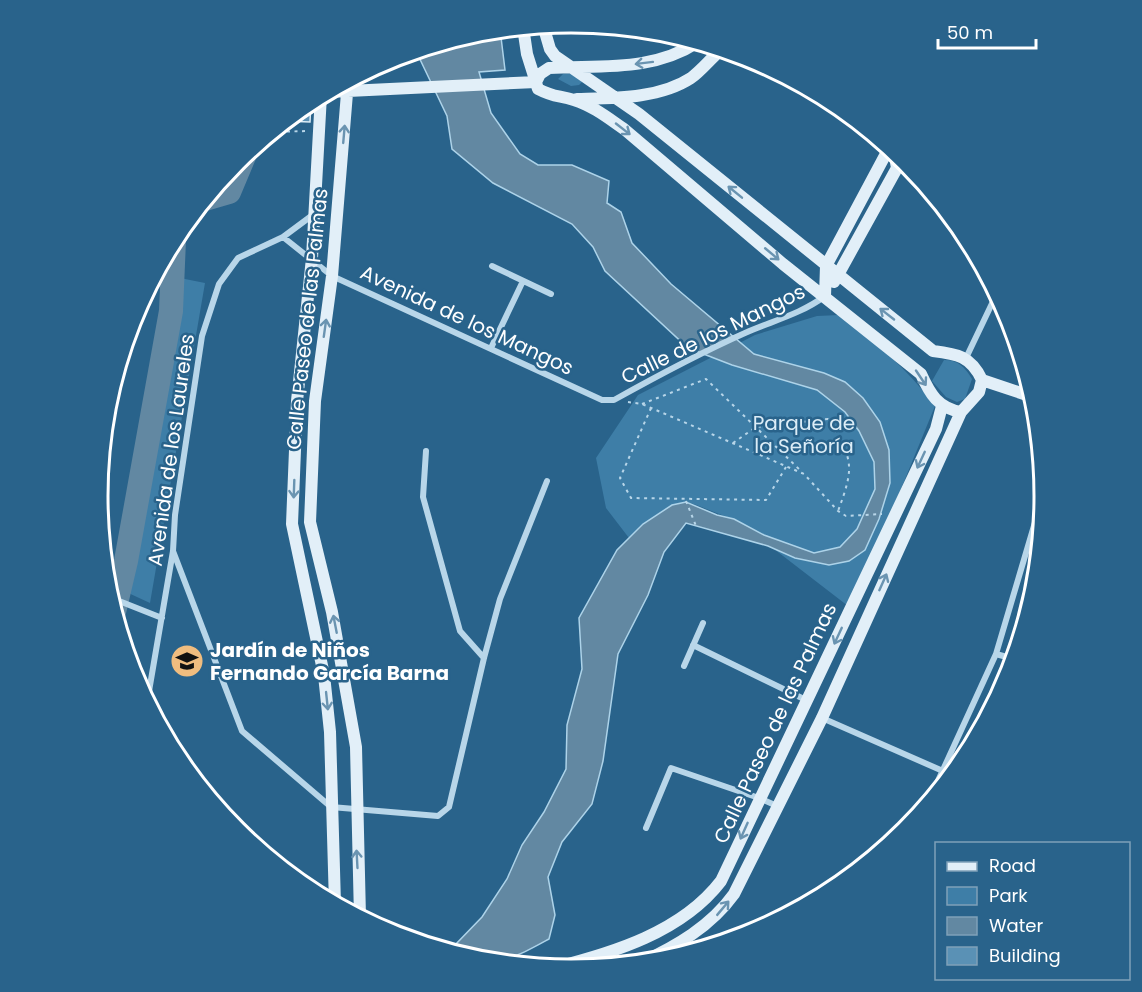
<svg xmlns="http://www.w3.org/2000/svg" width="1142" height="992" font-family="Poppins,sans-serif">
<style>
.green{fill:#3e7ea7}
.water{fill:#6288a2;stroke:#add3e9;stroke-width:1.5}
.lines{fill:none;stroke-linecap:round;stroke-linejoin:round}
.river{stroke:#6288a2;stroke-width:24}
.building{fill:#5a91b5;stroke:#dcedf7;stroke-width:1.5}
.path{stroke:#b8d6e9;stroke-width:2;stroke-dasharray:3 4.5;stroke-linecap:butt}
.street{stroke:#b8d6e9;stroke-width:6}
.secondary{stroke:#e2eff8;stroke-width:12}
.oneway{stroke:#6a94b1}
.labels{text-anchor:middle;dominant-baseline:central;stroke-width:5;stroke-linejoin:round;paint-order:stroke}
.street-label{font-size:20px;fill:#fff;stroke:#29638b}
.park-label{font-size:20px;fill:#dcedf7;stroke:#29638b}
.poi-label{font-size:20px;font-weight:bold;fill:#fff;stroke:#29638b;text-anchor:start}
.rim{fill:none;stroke:#fff;stroke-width:3}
</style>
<rect width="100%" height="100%" fill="#29638b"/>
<path class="green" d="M575,73L582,82L579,85L571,86L558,79L563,74Z
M180,278L205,283L150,603L124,591Z
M839,315C875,342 908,369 935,406L887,523L848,606L735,519C717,515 703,506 686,502L643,524L629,538L606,508L596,458L638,395L755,335L817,316Z
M944,360C958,360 965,367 972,379L965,399L957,402L946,397L932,381Z"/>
<path class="water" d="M500,29L505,70L479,72L491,113L520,154L538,165H572L609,181L607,203L621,212L632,243L671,284L754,354L824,373L845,382L863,398L880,422L889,450L890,483L879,519L865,550L849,561L829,565L795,558L768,546L686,523L664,552L648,595L618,654L603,761L592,804L562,842L548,877L555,915L549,939C516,957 500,967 461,955L456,944L482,917L507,879L522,845L544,812L566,769L567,725L582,669L579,618L617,550L643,524L672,505L686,502L717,515L734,519L764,535L814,553L840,547L857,529L875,489L874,462L859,431L845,412L817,390L732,365L688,348L605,271L593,247L572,224L493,183L452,149L447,116L416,51L479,32Z"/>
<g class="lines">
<path class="river" d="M205,199L229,192L245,154
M114,612L126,561L171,311L174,240"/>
</g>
<path class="building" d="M311,101L310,122L286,121L308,102Z"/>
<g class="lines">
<path class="path" d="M272,132L308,131
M628,402L642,404L804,474L838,511L846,516L882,514
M642,404L706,379L801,471
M651,408L620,478L631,498L766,500L786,467
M733,443L756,427L828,419C853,459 855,466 838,511
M686,501L696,526"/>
<path class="street" d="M283,237L332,276L602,400H614C657,376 700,353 745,333C772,321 801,314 825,296
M492,266L551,294
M491,348L523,281
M966,358L997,293
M426,451L423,497L460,631L484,658
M173,551L242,731L331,807L438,816L449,807L484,658L500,599L547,481
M109,597L162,618
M693,645L806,700
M996,654L1014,659
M684,666L703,623
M147,703L173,551L175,515L202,336L219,284L238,258L283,237L314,214
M822,718L952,775
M926,807L996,654L1044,492
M646,828L671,768L759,798L777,806"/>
<path class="secondary" d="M543,25L550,49L555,56L639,114L933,351C957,354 971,356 982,380L979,392L961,412L822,718L734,894C711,926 677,946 640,963
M523,27L527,54L538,89C555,98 559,95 574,100C593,106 608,118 624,129L783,264L921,374C930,394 938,408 961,412
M348,81L332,276L315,401L310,522L332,612L356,747L360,917
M536,82L540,74L549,68C601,65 652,72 698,42
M327,92L536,82
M321,95L312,258L297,401L292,524L324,675L330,732L335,904
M577,99C613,98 659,99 691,78C702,70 711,58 722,49
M834,282L897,168L894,151
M825,296L826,266L889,148
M982,380L1033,397
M553,968C613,953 682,932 721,881L936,429L942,406"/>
</g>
<defs><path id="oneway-shaft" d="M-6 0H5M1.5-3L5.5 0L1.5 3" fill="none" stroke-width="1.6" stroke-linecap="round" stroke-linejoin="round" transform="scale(1.5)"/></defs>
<g class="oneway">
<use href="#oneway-shaft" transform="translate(644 63) rotate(173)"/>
<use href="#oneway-shaft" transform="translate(623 129) rotate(38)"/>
<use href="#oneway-shaft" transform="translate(344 134) rotate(-85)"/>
<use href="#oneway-shaft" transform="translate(735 192) rotate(-141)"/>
<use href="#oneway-shaft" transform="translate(772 254) rotate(40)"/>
<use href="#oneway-shaft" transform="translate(887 314) rotate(-142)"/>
<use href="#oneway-shaft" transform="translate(325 328) rotate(-82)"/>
<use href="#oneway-shaft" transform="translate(921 378) rotate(56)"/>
<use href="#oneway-shaft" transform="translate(921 460) rotate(115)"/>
<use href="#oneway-shaft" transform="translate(294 489) rotate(92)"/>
<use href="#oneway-shaft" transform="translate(883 582) rotate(-66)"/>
<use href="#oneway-shaft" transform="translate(335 624) rotate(-101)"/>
<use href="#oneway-shaft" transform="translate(838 636) rotate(115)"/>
<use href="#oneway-shaft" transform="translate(327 701) rotate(84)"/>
<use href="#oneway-shaft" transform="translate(744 831) rotate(114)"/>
<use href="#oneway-shaft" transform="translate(357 859) rotate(-93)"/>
<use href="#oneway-shaft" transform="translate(723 908) rotate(-50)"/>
</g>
<defs>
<symbol id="school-disc" viewBox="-11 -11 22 22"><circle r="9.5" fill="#f0bd7f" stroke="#29638b"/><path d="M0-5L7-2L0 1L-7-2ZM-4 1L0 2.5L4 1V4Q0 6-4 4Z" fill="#111"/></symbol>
</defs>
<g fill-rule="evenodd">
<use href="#school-disc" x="168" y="642" width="38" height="38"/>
</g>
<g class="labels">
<g class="street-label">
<text transform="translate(307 319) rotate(-84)">Calle Paseo de las Palmas</text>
<text transform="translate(467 320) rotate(25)">Avenida de los Mangos</text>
<text transform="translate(713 334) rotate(-26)">Calle de los Mangos</text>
<text transform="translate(171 450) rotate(-82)">Avenida de los Laureles</text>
<text transform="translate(775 723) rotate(-65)">Calle Paseo de las Palmas</text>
</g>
<g class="park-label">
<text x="804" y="423">Parque de<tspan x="804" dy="23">la Señoría</tspan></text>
</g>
<g class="poi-label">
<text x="210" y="650">Jardín de Niños<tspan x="210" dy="23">Fernando García Barna</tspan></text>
</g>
</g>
<path d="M0 0H1142V992H0ZM108 496a463 463 0 1 1 926 0a463 463 0 1 1-926 0Z" fill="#29638b" fill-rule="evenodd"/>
<path class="rim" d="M108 496a463 463 0 1 1 926 0a463 463 0 1 1-926 0Z"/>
<rect x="935" y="842" width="195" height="138" fill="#29638b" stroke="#7fa1b9" stroke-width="1.5"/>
<rect x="947" y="862" width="30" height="9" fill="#e2eff8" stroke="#7fa1b9" stroke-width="1.5"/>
<text x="989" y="872" font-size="18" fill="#ffffff">Road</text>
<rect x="947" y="887" width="30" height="18" fill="#3e7ea7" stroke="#7fa1b9" stroke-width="1.5"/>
<text x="989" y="902" font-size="18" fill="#ffffff">Park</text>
<rect x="947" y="917" width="30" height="18" fill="#6288a2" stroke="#7fa1b9" stroke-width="1.5"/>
<text x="989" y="932" font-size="18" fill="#ffffff">Water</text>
<rect x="947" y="947" width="30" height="18" fill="#5a91b5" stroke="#7fa1b9" stroke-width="1.5"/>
<text x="989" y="962" font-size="18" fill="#ffffff">Building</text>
<path d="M938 39v9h98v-9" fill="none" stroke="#ffffff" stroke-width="3"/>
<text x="947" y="39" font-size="18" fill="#ffffff" stroke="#29638b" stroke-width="4.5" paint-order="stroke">50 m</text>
</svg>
